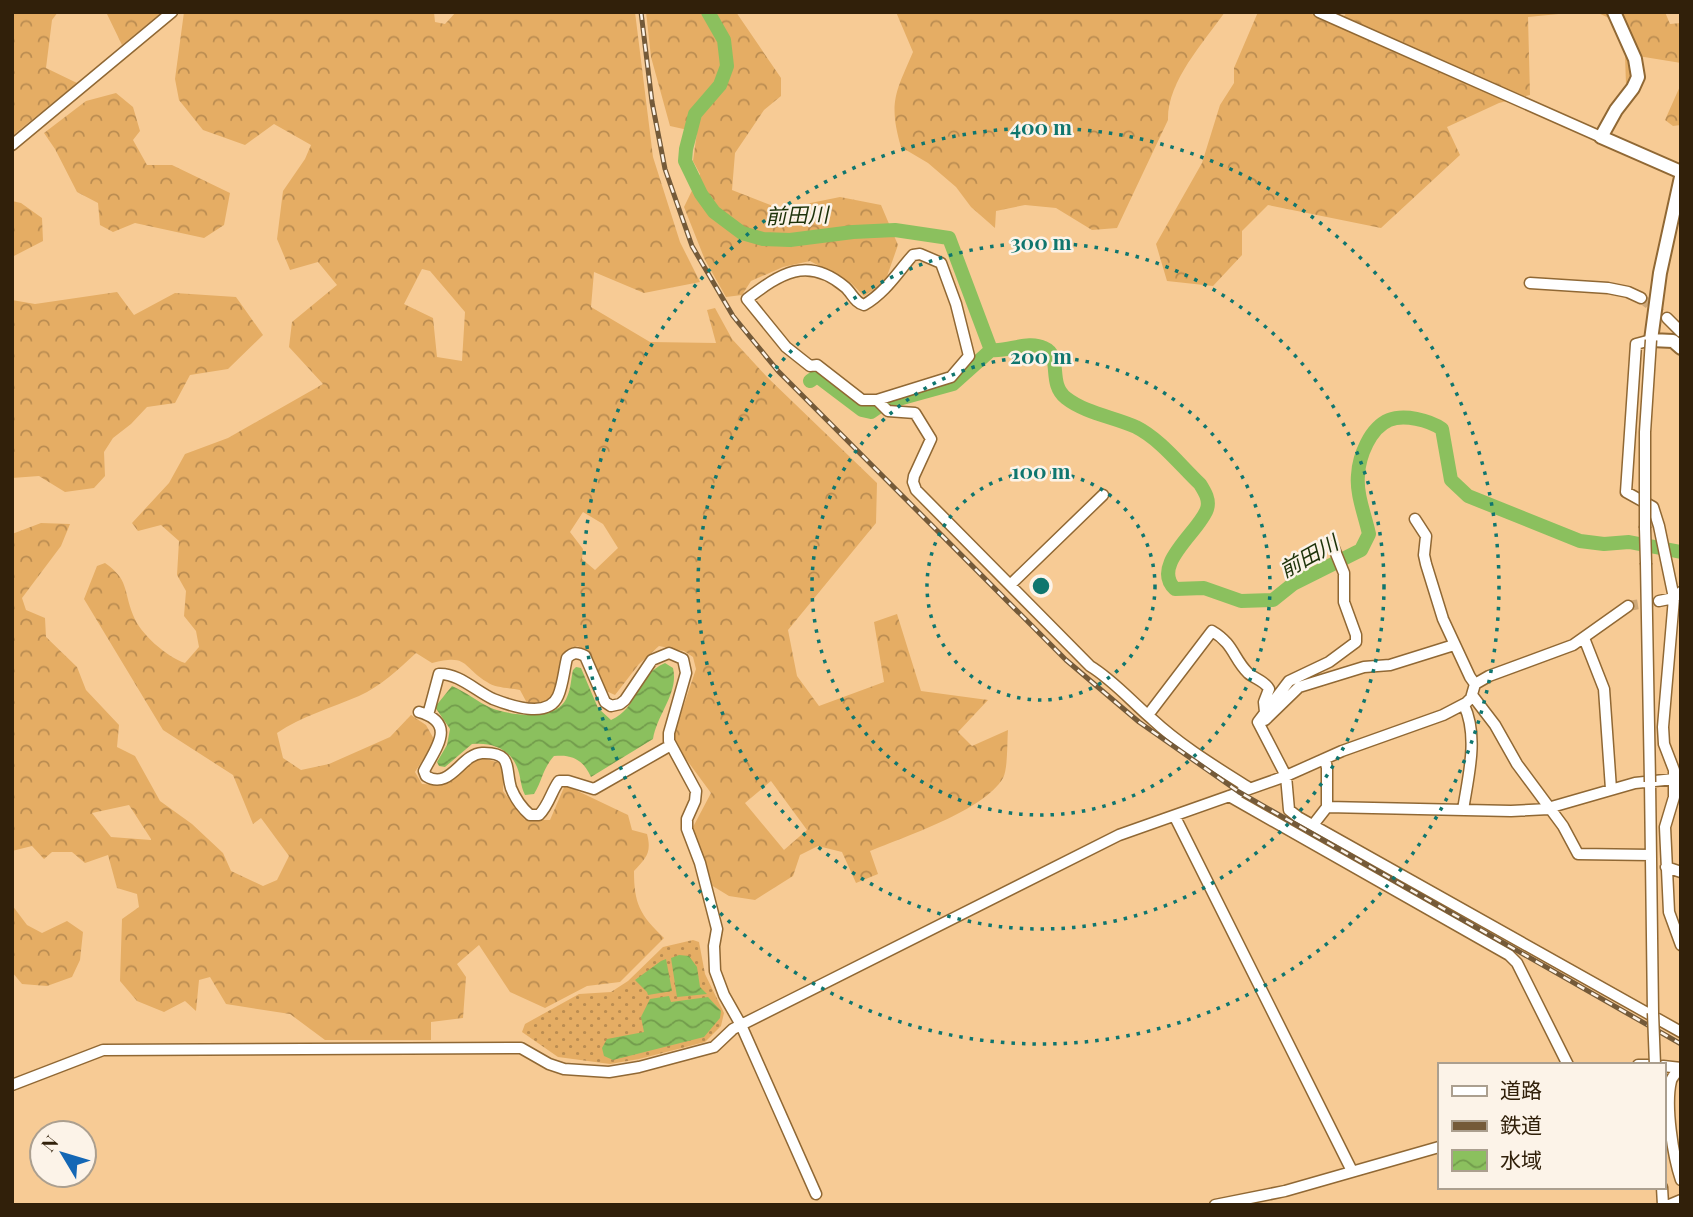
<svg xmlns="http://www.w3.org/2000/svg" width="1693" height="1217" font-family="'Playfair Display','Noto Sans JP',serif">
<style>
.grass{fill:url(#grass-dots)}
.forest{fill:url(#forest-crowns);fill-rule:evenodd}
.water{fill:url(#water-waves)}
.lines{fill:none;stroke-linecap:round;stroke-linejoin:round}
.river{stroke:#8bc05e;stroke-width:14}
.minor-tunnel{stroke:#cfa979;stroke-width:10;stroke-dasharray:10 5;stroke-linecap:butt}
.minor-casing{stroke:#906834;stroke-width:13}
.major-casing{stroke:#906834;stroke-width:16}
.minor{stroke:#fff;stroke-width:10}
.major{stroke:#fff;stroke-width:12}
.rail-casing{stroke:#745a39;stroke-width:5}
.rail{stroke:#fcf3e8;stroke-width:2.5;stroke-dasharray:8;stroke-linecap:butt}
.minor-bridge-casing{stroke:#906834;stroke-width:13;stroke-linecap:butt}
.minor-bridge{stroke:#fff;stroke-width:10}
.ring{fill:none;stroke:#0f766e;stroke-width:3.5;stroke-dasharray:3.5 7}
.labels{text-anchor:middle;dominant-baseline:central;stroke-width:5;stroke-linejoin:round;paint-order:stroke}
.water-label{font-size:21px;font-style:italic;fill:#1d3209;stroke:#fcf3e8}
.centre{fill:#0f766e;stroke:#fcf3e8;stroke-width:3.5}
.ring-label{font-size:21px;text-anchor:middle;font-weight:bold;fill:#0f766e;stroke:#fcf3e8;stroke-width:5;stroke-linejoin:round;paint-order:stroke}
</style>
<defs>
<pattern id="grass-dots" width="8" height="8" patternUnits="userSpaceOnUse" patternTransform="scale(1.75)"><rect width="8" height="8" fill="#e5ad64"/><path d="M2 2h.1M6 6h.1" fill="none" stroke="#ba8c51" stroke-width="1.8" stroke-linecap="round"/></pattern>
<pattern id="forest-crowns" width="20" height="18" patternUnits="userSpaceOnUse" patternTransform="scale(1.75)"><rect width="20" height="18" fill="#e5ad64"/><path d="M2 6a3 3 0 1 1 6 0M12 15a3 3 0 1 1 6 0" fill="none" stroke="#ba8c51"/></pattern>
<pattern id="water-waves" width="16" height="10" patternUnits="userSpaceOnUse" patternTransform="scale(1.75)"><rect width="16" height="10" fill="#8bc05e"/><path d="M0 5q4-4 8 0t8 0" fill="none" stroke="#729c4c"/></pattern>
</defs>
<rect width="100%" height="100%" fill="#f7cb95"/>
<path class="grass" d="M693,940L699,942L705,974L724,1013L721,1026L705,1042L639,1059L610,1064L558,1057L522,1032L525,1024L579,994L611,992L628,981L663,947Z"/>
<path class="forest" d="M12,12H58L52,20L46,68L77,83L12,136Z
M106,12H162L122,45Z
M184,12H434L435,22L445,24L456,12H635L653,157L680,242L700,282L644,293L594,272L591,307L650,342L716,343L707,310L715,308L732,339L767,377L877,483L876,523L788,630L797,676L819,706L884,682L874,622L897,614L921,691L988,700L958,732L972,746L1008,730C1007,742 1008,769 1003,778C985,810 904,837 870,851L878,874L856,883L842,852L818,846L800,855L793,876L755,900L729,896L711,885L693,827L711,793L672,740L696,669L693,657L684,651L659,646L639,664L615,695L606,691L589,651L577,646L563,654L553,696L542,705L527,703L520,690C510,688 495,688 487,682C462,667 469,653 432,663L416,653C399,669 381,686 359,696C331,708 302,716 277,733L283,758L301,770L329,764L390,737L411,715L426,725L435,741L415,772L422,784L443,785L479,757L504,764L503,791L525,820H550L565,785L628,815L632,830L647,834C652,853 646,858 634,871C634,904 640,915 664,938L620,982L587,986L545,1008L510,992L479,945L457,964L466,977L463,1018L431,1022V1040H325L290,1014L226,1004L210,977L199,980L196,1011L185,1001L164,1012L137,1001L120,981L122,919L139,907L137,894L117,888L108,855L85,863L72,852H52L44,859L32,846L12,851V534L41,523L70,524L61,546L22,598L26,610L45,618L46,637L77,667L86,690L119,725L117,747L135,756L160,801L192,824L223,853L231,871L263,886L277,880L289,856L261,818L253,824L233,775L163,730L84,599L97,566L105,563C129,580 123,589 133,615C140,634 167,657 185,663L199,647L196,631L184,616L186,591L177,575L179,541L161,525L138,531L132,523L169,483L185,454L228,438L323,384L289,347L292,322L337,285L318,262L290,270L277,239L283,191L305,159L311,145L274,124L245,145L203,130L179,100L175,79ZM422,269L430,271L465,312L462,361L437,357L433,318L404,304ZM583,512L603,524L618,548L595,570L582,559L583,549L570,532ZM771,781L807,830L784,850L745,803ZM129,805L151,839V840L111,837L92,813Z
M646,12H736L781,78V96L764,110L735,153L732,190L781,209L840,197L881,205L898,245L885,282L864,296L851,283L810,261L783,267L751,281L742,295L726,297L705,260L684,207L700,174L693,161L697,132L670,126L651,57Z
M896,12H1225C1203,43 1167,82 1168,120L1117,228L1092,230L1056,208L1025,205L996,211L995,228L971,207L956,187L928,163L901,147C888,102 896,92 913,52Z
M1258,12H1308L1337,26L1347,12H1579L1528,17L1530,95L1499,103L1447,127L1460,155L1381,228L1268,205L1242,231V255L1213,286L1167,281L1156,244L1202,163L1220,105L1234,83V68Z
M1596,12H1665L1670,24L1681,23V63L1638,56L1632,63L1629,85H1626L1624,25Z
M1681,84V125L1673,126L1665,120Z
M116,93L133,107L140,131L133,140L147,165H172L230,193L224,225L204,238L135,223L113,232L100,225L98,203L77,192L55,149L44,133L86,101Z
M12,201L21,203L42,218L43,241L12,257Z
M117,292L134,315L175,293L236,297L263,335L228,369L190,375L175,403L147,407L131,424L113,438L104,452L105,476L94,488L65,492L39,476L12,478V300L35,304Z
M12,905L27,925L42,933L67,921L83,932L80,960L72,977L47,986L22,984L12,972Z"/>
<path class="water" d="M665,663L673,668C679,693 657,714 653,739L591,777C583,760 573,754 554,756C542,770 543,779 534,794L525,795C520,785 521,776 517,767C509,748 491,742 472,744L445,767L439,766L437,762L447,745L450,729L435,707L452,686C466,692 478,702 491,708C512,716 557,722 567,697C571,689 571,678 573,670L576,667L581,668L598,708L611,720C639,708 636,675 665,663Z
M679,955L689,956L697,967L700,987L707,994L677,997L671,958Z
M666,959L672,991L648,995L647,992L635,980L661,961Z
M669,996L671,1002L708,997L721,1011L720,1018L704,1037L613,1060L604,1056L602,1048L607,1039L644,1032L641,1017L650,999Z"/>
<g class="lines">
<path class="river" d="M708,12L724,40L727,66L720,85L695,114L686,149L685,161L701,194L714,212L742,233L763,239L790,240L853,232L895,230L949,238L991,350C1009,352 1028,340 1044,348C1063,356 1047,383 1066,398C1085,413 1114,417 1136,427C1160,439 1180,465 1200,484C1205,492 1210,500 1207,509C1200,531 1150,565 1175,589L1204,588L1241,601L1273,600L1293,584L1361,550L1369,534C1365,515 1356,494 1358,475C1359,456 1370,428 1389,420C1404,414 1429,420 1442,429L1451,480L1468,496L1580,541L1604,544L1629,542L1681,552
M810,381L817,376L862,410L871,412L884,403L953,384L991,350"/>
<path class="minor-tunnel" d="M1641,298L1667,318
M1628,606L1659,601"/>
<defs>
<path id="minor" d="M1319,12L1601,137
M12,145L172,12
M1530,283L1608,288L1628,292L1641,298
M1667,318L1681,332
M1651,340L1636,344L1626,492L1653,507L1659,526L1674,598L1663,727L1664,744L1674,770V797L1665,827L1669,912L1681,945
M877,400L951,377L969,356L956,304L941,263L920,254L913,255C897,273 886,292 864,305C855,303 852,293 845,287C807,255 780,274 747,299L786,347L810,366L817,365L862,400H877L888,411L915,413L931,439L914,476L913,482L916,490L1090,666C1113,680 1131,701 1152,719C1181,746 1216,767 1249,788
M1415,519L1426,536L1424,555L1426,564L1443,619L1470,677L1475,684
M1645,528L1646,563
M1333,546L1344,573V602L1356,635V642L1329,662L1289,681L1258,722L1286,776L1289,810L1298,817L1681,1032
M1010,585L1103,495
M1659,601L1674,598L1681,592
M1584,638L1604,689L1611,789
M1472,695L1495,725L1517,764L1563,826L1578,854L1651,855
M419,712C458,723 435,749 424,771L426,776C450,791 461,754 482,753C513,752 505,768 511,788C515,798 522,808 530,815H539C549,805 551,792 559,781H568L594,789L671,745
M428,715L439,674C458,673 476,691 493,699C511,706 548,719 558,696C563,685 564,670 567,658C573,652 577,652 585,656L605,702L611,706L620,704L625,700L652,660L669,653L683,659L686,673L669,733V741L696,791L695,801L687,819V829L700,863L717,929L714,946L715,971L724,995L741,1025L816,1194
M1148,715L1212,631C1234,644 1233,658 1248,673C1255,679 1265,681 1269,689L1264,702L1265,712
M1265,720L1299,687L1364,667L1390,665L1454,645
M1650,782L1653,1013
M1229,796L1509,955L1517,963L1568,1065
M1327,807L1511,811L1549,809
M1548,808L1635,783L1674,779
M1463,810C1468,777 1479,737 1464,705
M1175,817L1352,1171
M1313,825L1327,807V768L1325,759
M1666,867L1681,872
M1638,1065H1648
M1663,1066L1681,1068
M1681,1068C1677,1072 1673,1075 1671,1081C1665,1106 1673,1156 1681,1180
M12,1085L103,1050L521,1048L549,1064L564,1069L609,1072L639,1067L714,1047L733,1029L1119,835L1286,776L1342,751L1443,715L1466,703L1471,698L1475,684L1489,676L1573,645L1628,606
M1662,1187L1663,1205
M1215,1205L1285,1191L1439,1147
M1669,1205L1681,1200"/>
<path id="major" d="M1614,12L1635,59L1638,77L1633,88L1616,110L1601,137L1681,172
M1681,177L1660,273L1651,340L1673,341L1681,348"/>
</defs>
<use href="#minor" class="minor-casing"/>
<use href="#major" class="major-casing"/>
<use href="#minor" class="minor"/>
<use href="#major" class="major"/>
<defs>
<path id="rail" d="M641,12L652,102L665,169L692,246L733,316L778,371L1066,660L1139,722L1239,792L1681,1044"/>
</defs>
<use href="#rail" class="rail-casing"/>
<use href="#rail" class="rail"/>
<defs>
<path id="minor-bridge" d="M1645,528V432L1651,340
M1646,563L1650,782
M1653,1013L1655,1065"/>
</defs>
<use href="#minor-bridge" class="minor-bridge-casing"/>
<use href="#minor-bridge" class="minor-bridge"/>
</g>
<g class="ring">
<circle cx="1041" cy="586" r="114"/>
<circle cx="1041" cy="586" r="229"/>
<circle cx="1041" cy="586" r="343"/>
<circle cx="1041" cy="586" r="458"/>
</g>
<g class="labels">
<g class="water-label">
<text transform="translate(797 214) rotate(-2)">前田川</text>
<text transform="translate(1308 555) rotate(-29)">前田川</text>
</g>
</g>
<circle cx="1041" cy="586" r="10" class="centre"/>
<g class="ring-label">
<text x="1041" y="135">400 m</text>
<text x="1041" y="250">300 m</text>
<text x="1041" y="364">200 m</text>
<text x="1041" y="479">100 m</text>
</g>
<rect width="1693" height="1217" fill="none" stroke="#31200a" stroke-width="28"/>
<rect x="1438" y="1063" width="228" height="126" fill="#fcf3e8" stroke="#ab9f8f" stroke-width="2"/>
<rect x="1452" y="1086" width="35" height="10" fill="#ffffff" stroke="#ab9f8f" stroke-width="2"/>
<text x="1500" y="1098" font-size="21" fill="#31200a">道路</text>
<rect x="1452" y="1121" width="35" height="10" fill="#745a39" stroke="#ab9f8f" stroke-width="2"/>
<text x="1500" y="1133" font-size="21" fill="#31200a">鉄道</text>
<rect x="1452" y="1150" width="35" height="21" fill="url(#water-waves)" stroke="#ab9f8f" stroke-width="2"/>
<text x="1500" y="1168" font-size="21" fill="#31200a">水域</text>
<g transform="translate(63 1154) rotate(308)"><circle r="33" fill="#fcf3e8" stroke="#ab9f8f" stroke-width="2"/>
<path d="M0-5L12 26L0 18L-12 26Z" fill="#1467b5"/>
<text y="-10" font-size="19" font-weight="bold" text-anchor="middle" fill="#31200a">N</text>
</g>
</svg>
